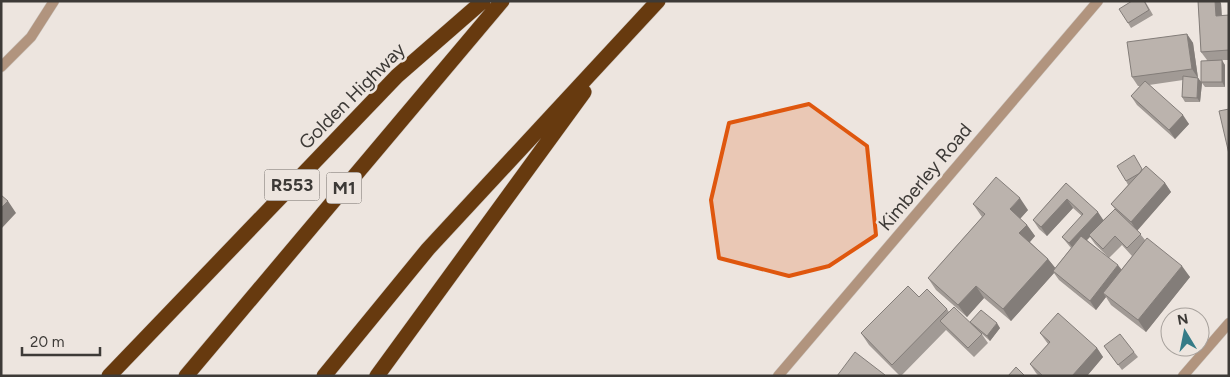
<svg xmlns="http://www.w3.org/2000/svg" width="1230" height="377" font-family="Figtree,sans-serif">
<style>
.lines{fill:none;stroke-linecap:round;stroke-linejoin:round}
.minor-casing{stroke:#cac3bd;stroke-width:11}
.motorway-casing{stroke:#cac3bd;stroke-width:16}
.minor{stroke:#b1947e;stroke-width:10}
.motorway{stroke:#673a0f;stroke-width:15}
.wall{fill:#a19a95;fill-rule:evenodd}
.shaded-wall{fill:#837d79}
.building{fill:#bbb3ad;stroke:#837d79}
.marked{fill:#df570e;fill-opacity:0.2;stroke:#df570e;stroke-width:4;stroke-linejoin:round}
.labels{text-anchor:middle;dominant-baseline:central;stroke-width:5;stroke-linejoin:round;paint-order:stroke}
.shield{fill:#ede5df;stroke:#726d69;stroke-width:1}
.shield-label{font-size:18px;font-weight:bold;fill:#3d3a37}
.street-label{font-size:19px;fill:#3d3a37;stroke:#ede5df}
</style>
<rect width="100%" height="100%" fill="#ede5df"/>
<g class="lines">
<defs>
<path id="minor" d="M1,67L31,37L54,1
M778,376L1098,1
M1183,376L1229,323"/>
<path id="motorway" d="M109,376L397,76L483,1
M186,376L502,1
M324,376L428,249L658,1
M377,376L584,92"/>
</defs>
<use href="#minor" class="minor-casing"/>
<use href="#motorway" class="motorway-casing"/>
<use href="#minor" class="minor"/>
<use href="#motorway" class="motorway"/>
</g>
<path class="wall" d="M1145,1L1153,15L1131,28L1128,23Z
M1198,1H1219L1221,3L1222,16L1229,15V60H1219L1225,65V87H1205L1202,83L1200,102H1185L1182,97L1183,80L1149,85L1189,124L1175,139L1137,105L1131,96L1140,86H1138L1132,77L1187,34L1193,43L1198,78L1201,82L1207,60L1201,52Z
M1143,169L1165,183L1171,192L1137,230L1145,240L1190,277L1146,332L1111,305L1106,297L1096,310L1059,280L1054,273L1011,321L984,298L967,317L936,290L928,278L982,217L973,204L1028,210L1020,219L1027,225L1035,236L1030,242L1048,259L1055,268L1071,248L1062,237L1082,216L1073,208L1047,236L1039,229L1033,220L1066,183L1103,220L1115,209L1111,204L1128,185L1126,181ZM1090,237L1095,244L1109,258L1122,245L1132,256L1121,270L1087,240Z
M919,297L947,309L949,312L972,325L970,322L1000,328L990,341L981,333L988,343L974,357L946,330L901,376H900L869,345L861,333Z
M1040,333L1097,348L1103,357L1087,376H1039L1036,373L1030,364L1048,344Z
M1104,346L1134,352L1138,357L1122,370Z"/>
<path class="shaded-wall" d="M1215,1H1219L1221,3L1222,25L1216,16Z
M1187,34L1193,43L1198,78L1192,69Z
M1222,60L1225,65V87L1222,82Z
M1198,78L1202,83L1200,102L1197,98Z
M1183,115L1189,124L1175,139L1169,130Z
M1165,183L1171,192L1137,231L1131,222Z
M1020,198L1028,210L1018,221L1010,209Z
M1067,199L1073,208L1047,236L1041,227Z
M8,201L16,213L1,229V208Z
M1098,212L1104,221L1076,252L1069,243Z
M1027,225L1035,236L1027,245L1019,233Z
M1048,259L1057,270L1053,271L1054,273L1011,321L1003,309Z
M1118,265L1125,274L1103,293L1106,297L1096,310L1090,301Z
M1182,266L1190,277L1146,332L1138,320Z
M976,286L984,298L967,317L958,305Z
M997,323L1000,328L990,341L987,336Z
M1097,348L1103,357L1087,376H1072Z"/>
<path class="building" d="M1132,1H1144L1149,10L1128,23L1119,9Z
M1198,1H1215L1216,16L1229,15V50L1201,52Z
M1187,34L1192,69L1132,77L1127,42Z
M1222,60V82H1201V61Z
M1183,76L1198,78L1197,98L1182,97Z
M1145,81L1183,115L1169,130L1131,96Z
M1229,109V154L1219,111Z
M1134,155L1142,169L1140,173L1126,181L1117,166Z
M1146,166L1165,183L1131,222L1111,204Z
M996,177L1020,198L1010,209L1027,225L1019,233L1048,259L1003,309L976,286L958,305L928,278L985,214L973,204Z
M1066,183L1098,212L1069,243L1062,237L1083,214L1067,199L1041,227L1033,220Z
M1,195L8,201L1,208Z
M1115,209L1141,234L1127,248L1115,236L1103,249L1089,235Z
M1081,236L1118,265L1090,301L1053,271Z
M1147,238L1182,266L1138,320L1103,293Z
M908,286L919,297L927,289L947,309L892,365L861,333Z
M954,307L982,334L968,348L940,321Z
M981,310L997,323L987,336L970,322Z
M1058,313L1097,348L1072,376H1043L1030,364L1050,342L1040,333Z
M1120,334L1134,352L1118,365L1104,346Z
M855,352L885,375L884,376H837Z
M1016,367L1025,376H1008Z"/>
<path class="marked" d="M809,104L867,146L876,235L829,266L789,276L719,258L711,200L729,123Z"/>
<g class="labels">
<g class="shield">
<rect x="264.5" y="169.5" width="55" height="31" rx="4"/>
<rect x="326.5" y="172.5" width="35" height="31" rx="4"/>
</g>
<g class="shield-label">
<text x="292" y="185">R553</text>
<text x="344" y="188">M1</text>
</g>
<g class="street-label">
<text transform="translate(352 96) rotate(-45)">Golden Highway</text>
<text transform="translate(925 177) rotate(-50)">Kimberley Road</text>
</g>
</g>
<rect width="1230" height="377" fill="none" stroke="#3d3a37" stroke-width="5"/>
<g transform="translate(1185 332) rotate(350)"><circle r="24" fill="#ede5df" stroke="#a7a19c"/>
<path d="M0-4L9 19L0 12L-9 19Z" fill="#357b87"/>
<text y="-8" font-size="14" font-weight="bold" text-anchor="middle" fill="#3d3a37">N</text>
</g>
<path d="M22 347v8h78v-8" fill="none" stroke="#3d3a37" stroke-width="2.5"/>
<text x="30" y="347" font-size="15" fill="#3d3a37" stroke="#ede5df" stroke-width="4" paint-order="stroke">20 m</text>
</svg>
